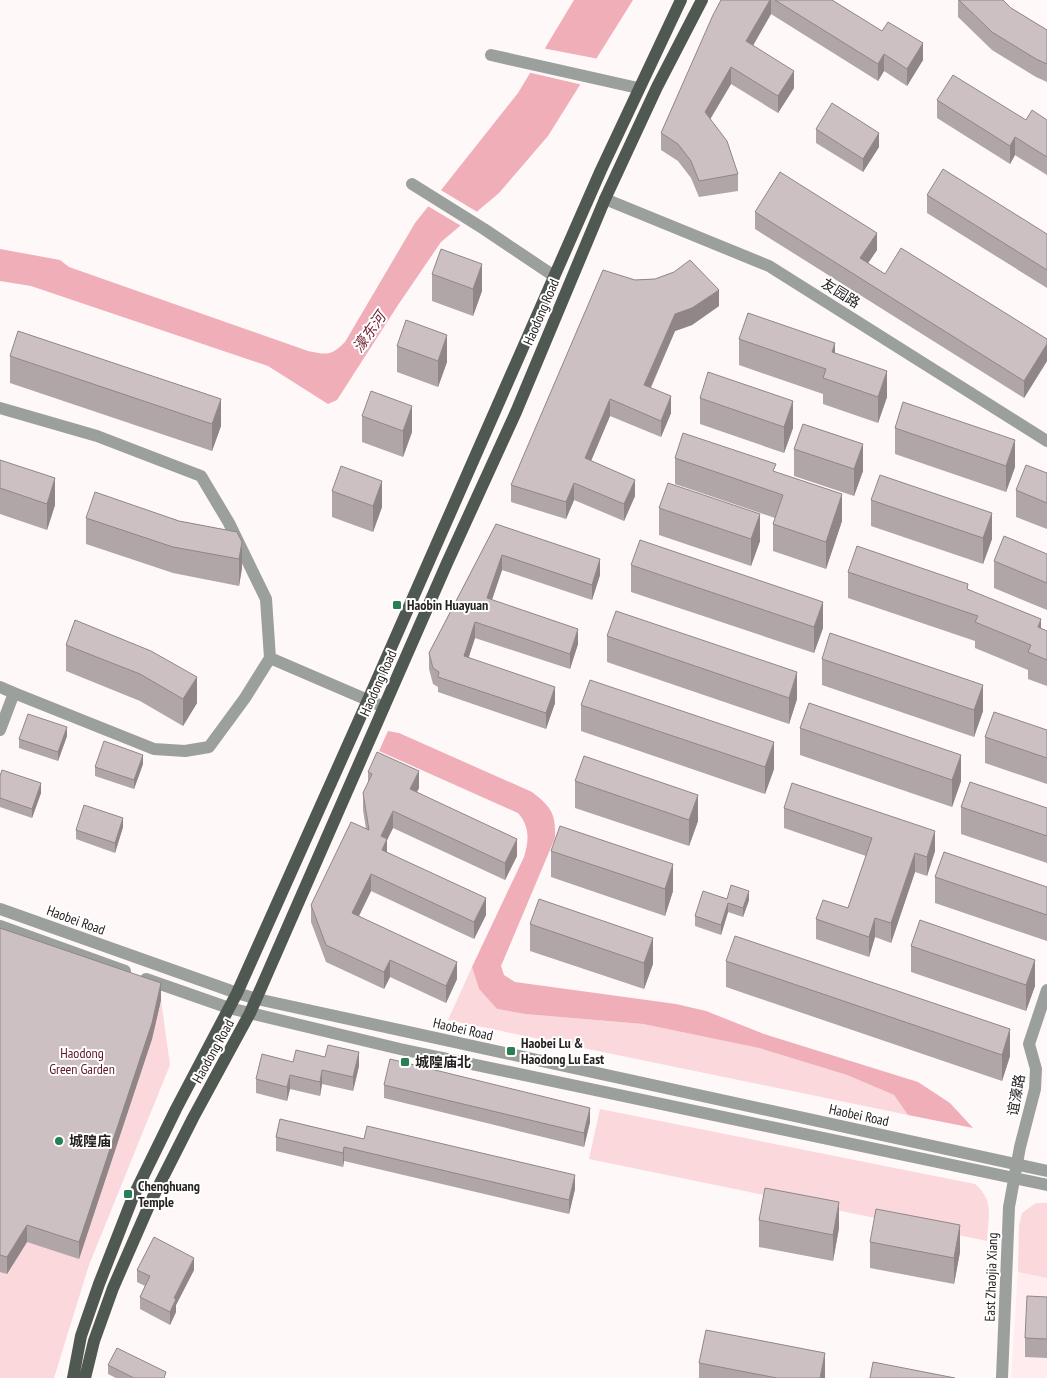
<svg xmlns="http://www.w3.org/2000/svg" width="1047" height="1378" font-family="'PT Sans Narrow','Noto Sans SC',sans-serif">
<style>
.built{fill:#ffecef}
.green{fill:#fbd8dc}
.water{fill:#f0aeb8}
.pier{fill:#fef8f9}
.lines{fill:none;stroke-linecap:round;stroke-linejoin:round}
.minor{stroke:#9ba09d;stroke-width:12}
.major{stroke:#505852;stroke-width:12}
.wall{fill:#b0a5a7}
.shaded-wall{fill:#908688}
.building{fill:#cdc0c2;stroke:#908688}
.poi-dot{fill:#287f53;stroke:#fff;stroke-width:2}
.labels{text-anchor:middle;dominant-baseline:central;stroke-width:4;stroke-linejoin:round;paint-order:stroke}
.street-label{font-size:14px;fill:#272222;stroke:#fff}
.poi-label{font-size:14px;font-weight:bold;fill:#272222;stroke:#fff;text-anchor:start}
.park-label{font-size:14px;fill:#61152a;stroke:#fff}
.water-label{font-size:15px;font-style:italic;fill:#732739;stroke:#fff}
</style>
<rect width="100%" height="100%" fill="#fef8f9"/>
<path class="built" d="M1018,1272L1047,1278V1378H1011Z"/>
<path class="green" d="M0,945L161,1000L170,1065L89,1265L54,1378H0Z
M472,967L479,989L497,1009L525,1014L643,1024L759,1048L847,1075L894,1095L908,1115L448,1020Z
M600,1109L975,1184C995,1201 988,1218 987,1241L589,1159Z
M1036,1203H1047V1278L1018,1272L1019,1225L1022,1213Z"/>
<path class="water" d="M574,0H633L548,136L499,193L441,242L398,305L337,400L328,404L268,366L31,286L0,281V249L60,260L69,267L308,351C327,355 331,356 345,342L415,223L518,93Z
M388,731L399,733L532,792C551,807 556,813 555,838L501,966L504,975L515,982L676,1004L706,1011L764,1034L918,1082L950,1103L973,1128L908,1115L894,1095L847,1075L759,1048L643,1024L525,1014L497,1009L479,989L472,967L524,857C529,840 530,827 518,813L379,751Z"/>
<path class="pier" d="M542,48L599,59L583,85L527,72Z
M439,189L479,213L463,227L426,205Z"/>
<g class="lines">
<path class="minor" d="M491,55L638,88
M412,184L484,229L554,276
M605,199L769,266L1047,441
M0,408L97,436L201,476L229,523L266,599L270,658L384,707
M0,687L14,693
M0,730L14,693L154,749L185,751L209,747L245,698L270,658
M0,909L237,993L257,999L1047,1171
M0,926L125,971
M146,979L229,1008L400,1049L1047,1185
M1002,1378L1009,1207L1020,1147L1035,1089L1036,1069L1029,1044L1047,990"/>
<path class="major" d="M73,1378L81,1336L99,1284L133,1197L176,1109L237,993L368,700L601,170L681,0
M85,1378L94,1341L113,1288L151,1201L193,1118L250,1013L447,563L516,412L605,199L657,87L702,0"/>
</g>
<path class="wall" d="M721,0H832L923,60L907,86L884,71L878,81L771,14L753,45L794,88L778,113L731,84L710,119L738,174V191L699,197L691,178L678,161L661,150V133Z
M958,0H1003L1011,8L1047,30V82L1036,77L992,50L958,17Z
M937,100L1026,120H1047V175L1015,155L1010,164L937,118Z
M816,129L879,147L863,172L816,143Z
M927,195L1047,234V288L927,213Z
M755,212L877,250L868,263L885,274L1047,339V361L1024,398L755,229Z
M674,272L719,306L692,325L675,331L651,388L671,413L661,437L610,416L591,461L635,496L624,521L574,500L566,519L511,502V485L635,280L655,279Z
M432,274L482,291L473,316L432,301Z
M739,339L835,353L887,397L878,423L823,404V394L739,365Z
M397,346L447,362L438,387L397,372Z
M10,356L221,426L212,451L10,383Z
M700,398L793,428L784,453L700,424Z
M362,416L412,432L403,457L362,442Z
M895,428L1015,467L1006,492L895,454Z
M794,449L863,471L854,496L794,476Z
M675,458L776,472L842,521L826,569L773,551V524L775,518L675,484Z
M0,460L55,505L47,530L0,514Z
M1047,473V529L1016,517V490Z
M332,491L382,507L373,532L332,517Z
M871,500L992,539L983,564L871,526Z
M659,508L760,541L751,566L659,535Z
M86,518L179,521L237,532L242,568L239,586L173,573L86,544Z
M496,524L600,575L592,600L502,570L492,600L578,644L570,669L475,638L468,658L555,703L546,729L438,692V687L433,684L429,669V653Z
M1047,554V610L994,588V561Z
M631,565L823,628L814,653L631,592Z
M848,572L968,589L1041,629L1047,631V686L1028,679V670L975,648V641L848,598Z
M75,620L197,703L183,726L140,701L66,671V645Z
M607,636L797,699L789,724L607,662Z
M822,659L983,711L974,737L822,685Z
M581,705L774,769L765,794L581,731Z
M800,728L961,781L952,807L800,755Z
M1047,730V784L985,763V737Z
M67,736L58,761L19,748V739Z
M143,764L134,789L95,776V767Z
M368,772L419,788L417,792L517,856L505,880L393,828L387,840V852L486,915L474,939L371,891L359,916L457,979L446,1003L390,977L384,989L326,962L311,922V905L366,829L363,810V793L368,783Z
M0,776L41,793L32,818L0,807Z
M575,781L698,821L689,846L575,808Z
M961,807L1047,808V863L961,834Z
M784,808L935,851L927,876L915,872L891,943L875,937L869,957L816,939V919L848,908L866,856L784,828Z
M123,827L115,853L76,839V830Z
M551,851L673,891L665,916L551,877Z
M935,877L1047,887V941L935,903Z
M727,899L749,900L743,917L728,912L721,935L695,926V916Z
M530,924L653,964L644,989L530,951Z
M0,928L161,1000L152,1039L79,1259L27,1242L7,1274L0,1272Z
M911,946L1035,986L1026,1011L911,972Z
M726,961L1010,1056L1002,1081L726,987Z
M293,1062L359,1066L353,1091L322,1084L320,1096L290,1089L287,1101L256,1093V1079Z
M384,1085L590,1122L584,1147L384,1098Z
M280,1119L575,1189L569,1214L344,1161L343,1167L276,1151V1137Z
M759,1220L839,1228L833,1261L759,1247Z
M870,1242L960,1252L954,1284L870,1268Z
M137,1270H194L176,1305V1312L170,1325L140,1309V1297L145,1286L137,1282Z
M1047,1297V1358L1025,1357V1338Z
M699,1363L825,1378H699Z
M108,1365L166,1378H116L108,1374Z"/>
<path class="shaded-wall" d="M770,0H771V14L746,58V41Z
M923,43V60L907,86V69Z
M884,54V71L878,81V64Z
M731,67V84L705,128V112Z
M794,71V88L778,113V96Z
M879,133V147L863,172V159Z
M1015,137V155L1010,164V146Z
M877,233V250L860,275V258Z
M482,264V291L473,316V289Z
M719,290V306L692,325L675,331L644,402V385L675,314Z
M447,335V362L438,387V361Z
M835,343V370L832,352Z
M1047,344V361L1024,398V381Z
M887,371V397L878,423V397Z
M671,396V413L661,437V421Z
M221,399V426L212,451V424Z
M610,399V416L585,475V458Z
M793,401V428L784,453V427Z
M412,406V432L403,457V431Z
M1015,440V467L1006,492V466Z
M863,444V471L854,496V469Z
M55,478V505L47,530V504Z
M635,480V496L624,521V504Z
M382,481V507L373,532V506Z
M574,483V500L566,519V502Z
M842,494V521L826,569V542Z
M992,513V539L983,564V538Z
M760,514V541L751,566V539Z
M242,542V568L239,586V559Z
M502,555V570L487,614V598Z
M600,559V575L592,600V585Z
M823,602V628L814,653V627Z
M1041,619V646L1038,627Z
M475,622V638L464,672V656Z
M578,629V644L570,669V654Z
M797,672V699L789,724V698Z
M197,677V703L183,726V699Z
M983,685V711L974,737V710Z
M555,687V703L546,729V713Z
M67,727V736L58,761V752Z
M774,742V769L765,794V767Z
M143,755V764L134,789V780Z
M961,755V781L952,807V780Z
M419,771V788L410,806V789Z
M41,783V793L32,818V809Z
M698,795V821L689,846V820Z
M393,811V828L387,840V856L382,867L381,836Z
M123,818V827L115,853V843Z
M935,831V851L927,876V857Z
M517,839V856L505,880V863Z
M915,853V872L891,943V923Z
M673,864V891L665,916V889Z
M371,874V891L352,930V913Z
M749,891V900L743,917V908Z
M486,898V915L474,939V922Z
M728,903V912L721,935V925Z
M875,918V937L869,957V937Z
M653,938V964L644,989V963Z
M390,960V977L384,989V972Z
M1035,960V986L1026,1011V985Z
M457,962V979L446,1003V986Z
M161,983V1000L152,1039L79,1259V1242Z
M1010,1029V1056L1002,1081V1055Z
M359,1052V1066L353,1091V1077Z
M322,1070V1084L320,1096V1082Z
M290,1075V1089L287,1101V1087Z
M590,1108V1122L584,1147V1133Z
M344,1147V1161L343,1167V1153Z
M575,1175V1189L569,1214V1200Z
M839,1202V1228L833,1261V1235Z
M27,1225V1242L7,1274V1257Z
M960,1225V1252L954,1284V1258Z
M194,1258V1270L176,1305V1312L170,1325V1312L174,1298Z
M825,1353V1378H820Z"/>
<path class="building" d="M721,0H770L746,41L794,71L778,96L731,67L705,112L727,141L738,174L699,181L691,161L678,144L661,133L713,15Z
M775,0H832L882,31L888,22L923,43L907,69L884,54L878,64Z
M959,0H1003L1011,8L1047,30V64L1036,59L992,32Z
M953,75L1026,120L1032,110L1047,120V157L1015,137L1010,146L937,100Z
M832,103L879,133L863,159L816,129Z
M943,169L1047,234V270L927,195Z
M780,172L877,233L860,258L885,274L901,248L1047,339V344L1024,381L755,212Z
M441,249L482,264L473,289L432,274Z
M690,260L719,290L692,308L675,314L644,385L671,396L661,421L610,399L585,458L635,480L624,504L574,483L566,502L511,485L603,270L635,280L655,279L674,272Z
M748,313L835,343L832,352L887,371L878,397L823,378L826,369L739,339Z
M406,320L447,335L438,361L397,346Z
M18,331L221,399L212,424L10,356Z
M708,372L793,401L784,427L700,398Z
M371,391L412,406L403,431L362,416Z
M903,402L1015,440L1006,466L895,428Z
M803,424L863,444L854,469L794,449Z
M683,433L776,464L773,471L842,494L826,542L773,524L783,495L675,458Z
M0,460L55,478L47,504L0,488Z
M1026,465L1047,473V503L1016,490Z
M341,466L382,481L373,506L332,491Z
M880,475L992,513L983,538L871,500Z
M668,483L760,514L751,539L659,508Z
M95,492L179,521L237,532L242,542L239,559L173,547L86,518Z
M496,524L600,559L592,585L502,555L487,598L578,629L570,654L475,622L464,656L555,687L546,713L438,677L439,672L433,668L429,653Z
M1004,536L1047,554V583L994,561Z
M640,540L823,602L814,627L631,565Z
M857,546L968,584L967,589L1041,619L1038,627L1047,631V660L1028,652L1031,645L975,622L978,616L848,572Z
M616,611L797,672L789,698L607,636Z
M75,620L151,651L197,677L183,699L140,674L66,645Z
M830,633L983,685L974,710L822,659Z
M590,680L774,742L765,767L581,705Z
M809,703L961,755L952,780L800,728Z
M994,712L1047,730V758L985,737Z
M28,714L67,727L58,752L19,739Z
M104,741L143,755L134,780L95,767Z
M377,752L419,771L410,789L517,839L505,863L393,811L381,836L387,839L382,850L486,898L474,922L371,874L352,913L457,962L446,986L390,960L384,972L326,945L311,905L351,822L369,830L363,793L372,774L368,772Z
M584,756L698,795L689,820L575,781Z
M2,770L41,783L32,809L0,798V776Z
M970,782L1047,808V836L961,807Z
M792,783L935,831L927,857L915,853L891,923L875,918L869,937L816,919L823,900L848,908L872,838L784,808Z
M84,805L123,818L115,843L76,830Z
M560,826L673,864L665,889L551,851Z
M944,852L1047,887V915L935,877Z
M731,885L749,891L743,908L728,903L721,925L695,916L703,891L727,899Z
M539,899L653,938L644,963L530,924Z
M920,920L1035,960L1026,985L911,946Z
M0,928L161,983L152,1023L79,1242L27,1225L7,1257L0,1255Z
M735,936L1010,1029L1002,1055L726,961Z
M328,1045L359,1052L353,1077L322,1070L320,1082L290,1075L287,1087L256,1079L262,1054L293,1062L296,1050L325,1057Z
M390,1059L590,1108L584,1133L384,1085Z
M280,1119L364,1139L367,1126L575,1175L569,1200L344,1147L343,1153L276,1137Z
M765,1188L839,1202L833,1235L759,1220Z
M876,1209L960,1225L954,1258L870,1242Z
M154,1237L194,1258L174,1298L176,1299L170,1312L140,1297L150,1276L137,1270Z
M1027,1296L1047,1297V1339L1025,1338Z
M706,1330L825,1353L820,1378H777L699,1363Z
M117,1348L166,1372L164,1378H134L108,1365Z
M873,1362L955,1378H870Z"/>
<g class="poi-dot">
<rect x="392" y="600" width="10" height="10" rx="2.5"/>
<rect x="506" y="1046" width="10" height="10" rx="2.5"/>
<rect x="400" y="1057" width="10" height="10" rx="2.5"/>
<circle cx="59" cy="1141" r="5"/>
<rect x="123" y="1189" width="10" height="10" rx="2.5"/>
</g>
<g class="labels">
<g class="street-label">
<text transform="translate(841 293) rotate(32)">友园路</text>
<text transform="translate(541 312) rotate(-67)">Haodong Road</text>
<text transform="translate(378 683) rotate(-66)">Haodong Road</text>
<text transform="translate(76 920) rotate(20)">Haobei Road</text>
<text transform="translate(463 1029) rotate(13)">Haobei Road</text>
<text transform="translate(213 1051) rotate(-61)">Haodong Road</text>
<text transform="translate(1016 1095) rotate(-80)">谊濠路</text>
<text transform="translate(859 1115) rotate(12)">Haobei Road</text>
<text transform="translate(991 1277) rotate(-88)">East Zhaojia Xiang</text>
</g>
<g class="poi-label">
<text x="407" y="605">Haobin Huayuan</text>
<text x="521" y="1043">Haobei Lu &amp;<tspan x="521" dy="16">Haodong Lu East</tspan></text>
<text x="415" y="1062">城隍庙北</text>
<text x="69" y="1141">城隍庙</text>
<text x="138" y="1186">Chenghuang<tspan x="138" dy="16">Temple</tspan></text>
</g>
<g class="park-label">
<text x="82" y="1053">Haodong<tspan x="82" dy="16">Green Garden</tspan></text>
</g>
<g class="water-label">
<text transform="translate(369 332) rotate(-55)">濠东河</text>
</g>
</g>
</svg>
